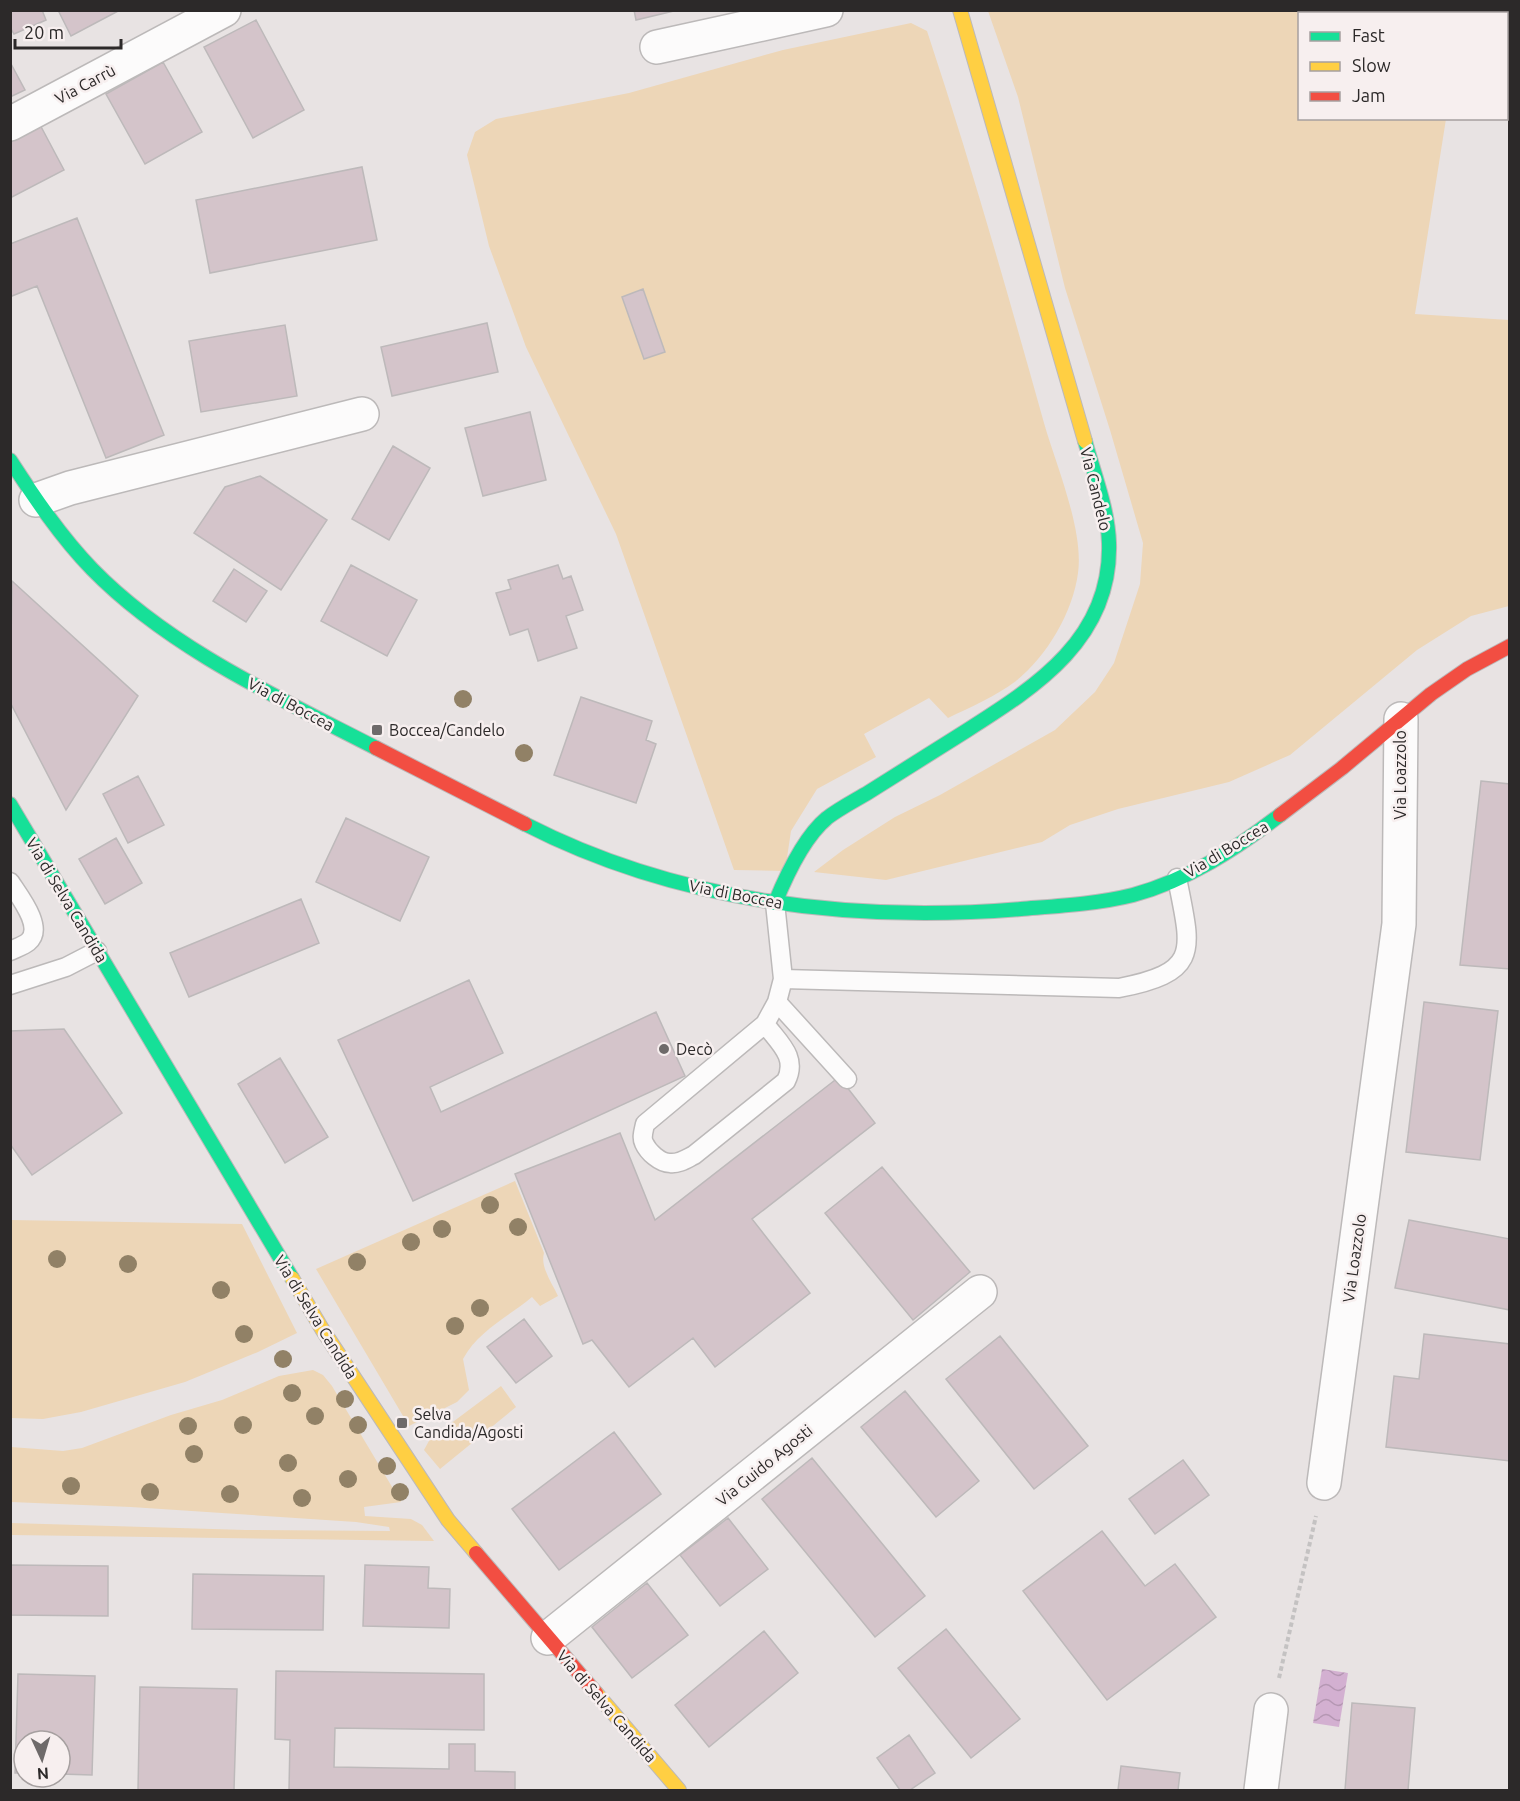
<svg xmlns="http://www.w3.org/2000/svg" width="1520" height="1801" font-family="Ubuntu,sans-serif">
<style>
.green{fill:#edd6b7}
.water{fill:url(#water-waves)}
.building{fill:#d4c4ca;stroke:#bdb9ba;stroke-width:1.5}
.lines{fill:none;stroke-linecap:round;stroke-linejoin:round}
.lane-casing{stroke:#bcb9b9;stroke-width:21}
.street-casing{stroke:#bcb9b9;stroke-width:36}
.fast-casing{stroke:#bcb9b9;stroke-width:16}
.slow-casing{stroke:#bcb9b9;stroke-width:16}
.jam-casing{stroke:#bcb9b9;stroke-width:16}
.path{stroke:#c4c2c2;stroke-width:4;stroke-dasharray:4.5 3;stroke-linecap:butt}
.lane{stroke:#fcfbfb;stroke-width:18}
.street{stroke:#fcfbfb;stroke-width:33}
.fast{stroke:#16e098;stroke-width:14}
.slow{stroke:#ffcf43;stroke-width:14}
.jam{stroke:#f24e42;stroke-width:14}
.tree{fill:#918166}
.poi-dot{fill:#6e6a6a;stroke:#f7efef;stroke-width:2}
.labels{text-anchor:middle;dominant-baseline:central;stroke-width:5;stroke-linejoin:round;paint-order:stroke}
.street-label{font-size:16px;fill:#2c2929;stroke:#f7efef}
.poi-label{font-size:16px;fill:#2c2929;stroke:#f7efef;text-anchor:start}
</style>
<defs>
<pattern id="water-waves" width="16" height="10" patternUnits="userSpaceOnUse" patternTransform="scale(1.5)"><rect width="16" height="10" fill="#d3b0d1"/><path d="M0 5q4-4 8 0t8 0" fill="none" stroke="#b597b3"/></pattern>
</defs>
<rect width="100%" height="100%" fill="#e8e3e3"/>
<path class="green" d="M988,11H1464L1463,14H1300V118L1446,119L1415,314L1509,320V606L1471,616L1417,650L1290,755L1229,782L1118,809L1070,825L1042,842L886,880L814,872L843,850L895,817L940,795L1055,730L1095,692L1114,663L1140,584L1143,543L1110,430L1065,288L1018,97Z
M911,23L927,31C970,160 1007,291 1044,423C1056,465 1084,530 1078,573C1073,612 1047,656 1016,681C996,696 971,707 948,718L929,698L864,734L876,757L817,789L791,831L785,871L734,870L616,534L526,347L489,246L467,155L475,132L496,119L629,93L783,50Z
M515,1181L544,1253C540,1267 552,1283 558,1296L540,1306L532,1297C508,1317 478,1331 463,1359L469,1390L457,1402L409,1426L316,1269Z
M11,1220L242,1224L297,1333L258,1352L185,1382L81,1412L43,1419L11,1418Z
M313,1370L323,1375L332,1386L401,1502L364,1507L365,1516L411,1519L422,1525L434,1541L11,1535V1523L246,1530L390,1531L389,1527L356,1522L131,1507L11,1502V1447L63,1451L82,1448L171,1415L222,1400L279,1376Z
M501,1386L516,1407L440,1469L424,1450L430,1439Z"/>
<path class="water" d="M1322,1669L1348,1673L1339,1727L1313,1723Z"/>
<path class="building" d="M10,10H42L46,20L14,34L10,27Z
M58,10H120L71,36Z
M634,10H678L636,20Z
M256,20L304,110L253,138L204,47Z
M10,62L25,90L10,97Z
M163,62L202,132L145,164L106,94Z
M38,121L64,170L10,198V136Z
M362,167L377,240L210,273L196,200Z
M77,218L164,435L106,458L37,286L12,296L10,293V244Z
M643,289L665,352L644,359L622,297Z
M487,323L498,372L392,396L381,347Z
M285,325L297,396L201,412L189,341Z
M530,412L546,480L483,496L465,428Z
M393,446L430,468L389,540L352,519Z
M260,476L327,520L281,590L194,533L225,487Z
M351,565L417,600L387,656L321,621Z
M558,565L563,579L571,576L583,610L566,616L577,648L538,661L528,629L510,635L496,593L511,589L508,580Z
M234,569L267,591L246,622L213,601Z
M12,581L138,696L66,810L10,702Z
M581,697L652,721L646,740L656,744L636,803L554,775Z
M138,776L164,825L128,843L103,794Z
M1481,781L1510,784V969L1460,965Z
M346,818L429,857L400,921L316,882Z
M116,838L142,883L105,904L79,859Z
M301,899L319,943L189,997L170,953Z
M469,980L503,1053L430,1087L441,1112L656,1012L685,1076L413,1201L338,1040Z
M1424,1002L1498,1011L1480,1160L1406,1152Z
M64,1029L122,1113L32,1175L10,1144V1031Z
M280,1058L328,1137L285,1163L238,1084Z
M839,1077L875,1123L752,1219L810,1293L715,1367L693,1338L629,1387L592,1340L583,1344L515,1174L620,1133L655,1220Z
M882,1167L970,1272L913,1320L825,1213Z
M1409,1220L1510,1239V1310L1395,1288Z
M524,1319L552,1356L516,1383L487,1347Z
M1424,1334L1510,1344V1461L1386,1447L1394,1376L1419,1379Z
M1000,1336L1088,1446L1034,1489L946,1379Z
M905,1391L979,1481L936,1517L861,1427Z
M614,1432L661,1494L559,1570L512,1509Z
M812,1458L925,1596L875,1637L762,1499Z
M1183,1460L1209,1495L1155,1534L1129,1499Z
M728,1518L768,1569L720,1606L680,1555Z
M1102,1531L1145,1586L1175,1564L1216,1617L1107,1700L1023,1591Z
M10,1565L108,1566V1616L10,1615Z
M365,1565L429,1567L428,1588L450,1589L449,1628L363,1626Z
M193,1574L324,1576L323,1630L192,1629Z
M647,1583L688,1635L632,1678L592,1627Z
M946,1629L1020,1719L971,1758L898,1668Z
M764,1631L798,1673L709,1747L675,1705Z
M276,1671L484,1674V1730L335,1728L334,1767L449,1769V1744H475V1771L515,1772V1790H289L290,1740L275,1739Z
M18,1674L95,1676L92,1775L60,1774V1741H24V1773H15Z
M140,1687L237,1689L234,1790H138Z
M1352,1703L1415,1708L1408,1790H1345Z
M909,1735L935,1773L910,1790H900L877,1758Z
M1121,1766L1180,1773L1178,1790H1118Z"/>
<g class="lines">
<defs>
<path id="lane" d="M10,882C19,896 45,928 28,942C23,946 16,948 10,951
M783,979L1119,988C1202,972 1191,950 1177,878
M10,985L66,967L97,951
M777,1002L847,1079
M765,1024C779,1043 798,1057 786,1081L694,1155C686,1159 679,1164 670,1163C660,1163 648,1152 644,1143C641,1137 644,1130 645,1124L765,1024L777,1002L783,979L775,903"/>
<path id="street" d="M657,47L826,10
M10,124L224,10
M36,500L70,488L362,414
M1324,1483L1399,924L1401,719
M548,1638L980,1292
M1261,1790L1271,1710"/>
<path id="fast" d="M10,460C34,497 61,537 92,569C169,648 279,698 376,748
M10,804L292,1278
M525,824C677,902 852,923 1021,909C1058,906 1097,904 1133,895C1188,880 1236,849 1280,815
M775,903C786,876 804,837 827,818C840,808 856,800 869,792C901,772 934,751 966,731C1037,686 1112,638 1109,543C1108,509 1094,474 1085,441"/>
<path id="slow" d="M960,10L1085,441
M292,1278L322,1329L448,1520L476,1553
M596,1693L679,1790"/>
<path id="jam" d="M376,748L525,824
M1280,815L1342,768L1431,694L1467,669L1510,646
M476,1553L596,1693"/>
</defs>
<use href="#lane" class="lane-casing"/>
<use href="#street" class="street-casing"/>
<use href="#fast" class="fast-casing"/>
<use href="#slow" class="slow-casing"/>
<use href="#jam" class="jam-casing"/>
<path class="path" d="M1279,1678L1316,1516"/>
<use href="#lane" class="lane"/>
<use href="#street" class="street"/>
<use href="#fast" class="fast"/>
<use href="#slow" class="slow"/>
<use href="#jam" class="jam"/>
</g>
<g class="tree">
<circle cx="463" cy="699" r="9"/>
<circle cx="524" cy="753" r="9"/>
<circle cx="490" cy="1205" r="9"/>
<circle cx="518" cy="1227" r="9"/>
<circle cx="442" cy="1229" r="9"/>
<circle cx="411" cy="1242" r="9"/>
<circle cx="57" cy="1259" r="9"/>
<circle cx="357" cy="1262" r="9"/>
<circle cx="128" cy="1264" r="9"/>
<circle cx="221" cy="1290" r="9"/>
<circle cx="480" cy="1308" r="9"/>
<circle cx="455" cy="1326" r="9"/>
<circle cx="244" cy="1334" r="9"/>
<circle cx="283" cy="1359" r="9"/>
<circle cx="292" cy="1393" r="9"/>
<circle cx="345" cy="1399" r="9"/>
<circle cx="315" cy="1416" r="9"/>
<circle cx="243" cy="1425" r="9"/>
<circle cx="358" cy="1425" r="9"/>
<circle cx="188" cy="1426" r="9"/>
<circle cx="194" cy="1454" r="9"/>
<circle cx="288" cy="1463" r="9"/>
<circle cx="387" cy="1466" r="9"/>
<circle cx="348" cy="1479" r="9"/>
<circle cx="71" cy="1486" r="9"/>
<circle cx="150" cy="1492" r="9"/>
<circle cx="400" cy="1492" r="9"/>
<circle cx="230" cy="1494" r="9"/>
<circle cx="302" cy="1498" r="9"/>
</g>
<g class="poi-dot">
<rect x="371" y="724" width="12" height="12" rx="3"/>
<circle cx="664" cy="1049" r="6"/>
<rect x="396" y="1417" width="12" height="12" rx="3"/>
</g>
<g class="labels">
<g class="street-label">
<text transform="translate(85 84) rotate(-28)">Via Carrù</text>
<text transform="translate(1096 489) rotate(76)">Via Candelo</text>
<text transform="translate(291 704) rotate(28)">Via di Boccea</text>
<text transform="translate(1400 775) rotate(-90)">Via Loazzolo</text>
<text transform="translate(1226 849) rotate(-31)">Via di Boccea</text>
<text transform="translate(736 894) rotate(11)">Via di Boccea</text>
<text transform="translate(67 900) rotate(59)">Via di Selva Candida</text>
<text transform="translate(1354 1258) rotate(-82)">Via Loazzolo</text>
<text transform="translate(316 1317) rotate(58)">Via di Selva Candida</text>
<text transform="translate(764 1465) rotate(-39)">Via Guido Agosti</text>
<text transform="translate(607 1706) rotate(49)">Via di Selva Candida</text>
</g>
<g class="poi-label">
<text x="389" y="730">Boccea/Candelo</text>
<text x="676" y="1049">Decò</text>
<text x="414" y="1414">Selva<tspan x="414" dy="18">Candida/Agosti</tspan></text>
</g>
</g>
<rect width="1520" height="1801" fill="none" stroke="#2c2929" stroke-width="24"/>
<rect x="1298" y="12" width="210" height="108" fill="#f7efef" stroke="#a6a0a0" stroke-width="1.5"/>
<rect x="1310" y="32" width="30" height="9" fill="#16e098" stroke="#a6a0a0" stroke-width="1.5"/>
<text x="1352" y="42" font-size="18" fill="#2c2929">Fast</text>
<rect x="1310" y="62" width="30" height="9" fill="#ffcf43" stroke="#a6a0a0" stroke-width="1.5"/>
<text x="1352" y="72" font-size="18" fill="#2c2929">Slow</text>
<rect x="1310" y="92" width="30" height="9" fill="#f24e42" stroke="#a6a0a0" stroke-width="1.5"/>
<text x="1352" y="102" font-size="18" fill="#2c2929">Jam</text>
<g transform="translate(42 1759) rotate(176)"><circle r="28" fill="#f7efef" stroke="#a6a0a0" stroke-width="1.5"/>
<path d="M0-4.5L10 22L0 15L-10 22Z" fill="#6e6a6a"/>
<text y="-9" font-size="16" font-weight="bold" text-anchor="middle" fill="#2c2929">N</text>
</g>
<path d="M15 39v9h106v-9" fill="none" stroke="#2c2929" stroke-width="3"/>
<text x="24" y="39" font-size="18" fill="#2c2929" stroke="#f7efef" stroke-width="4.5" paint-order="stroke">20 m</text>
</svg>
